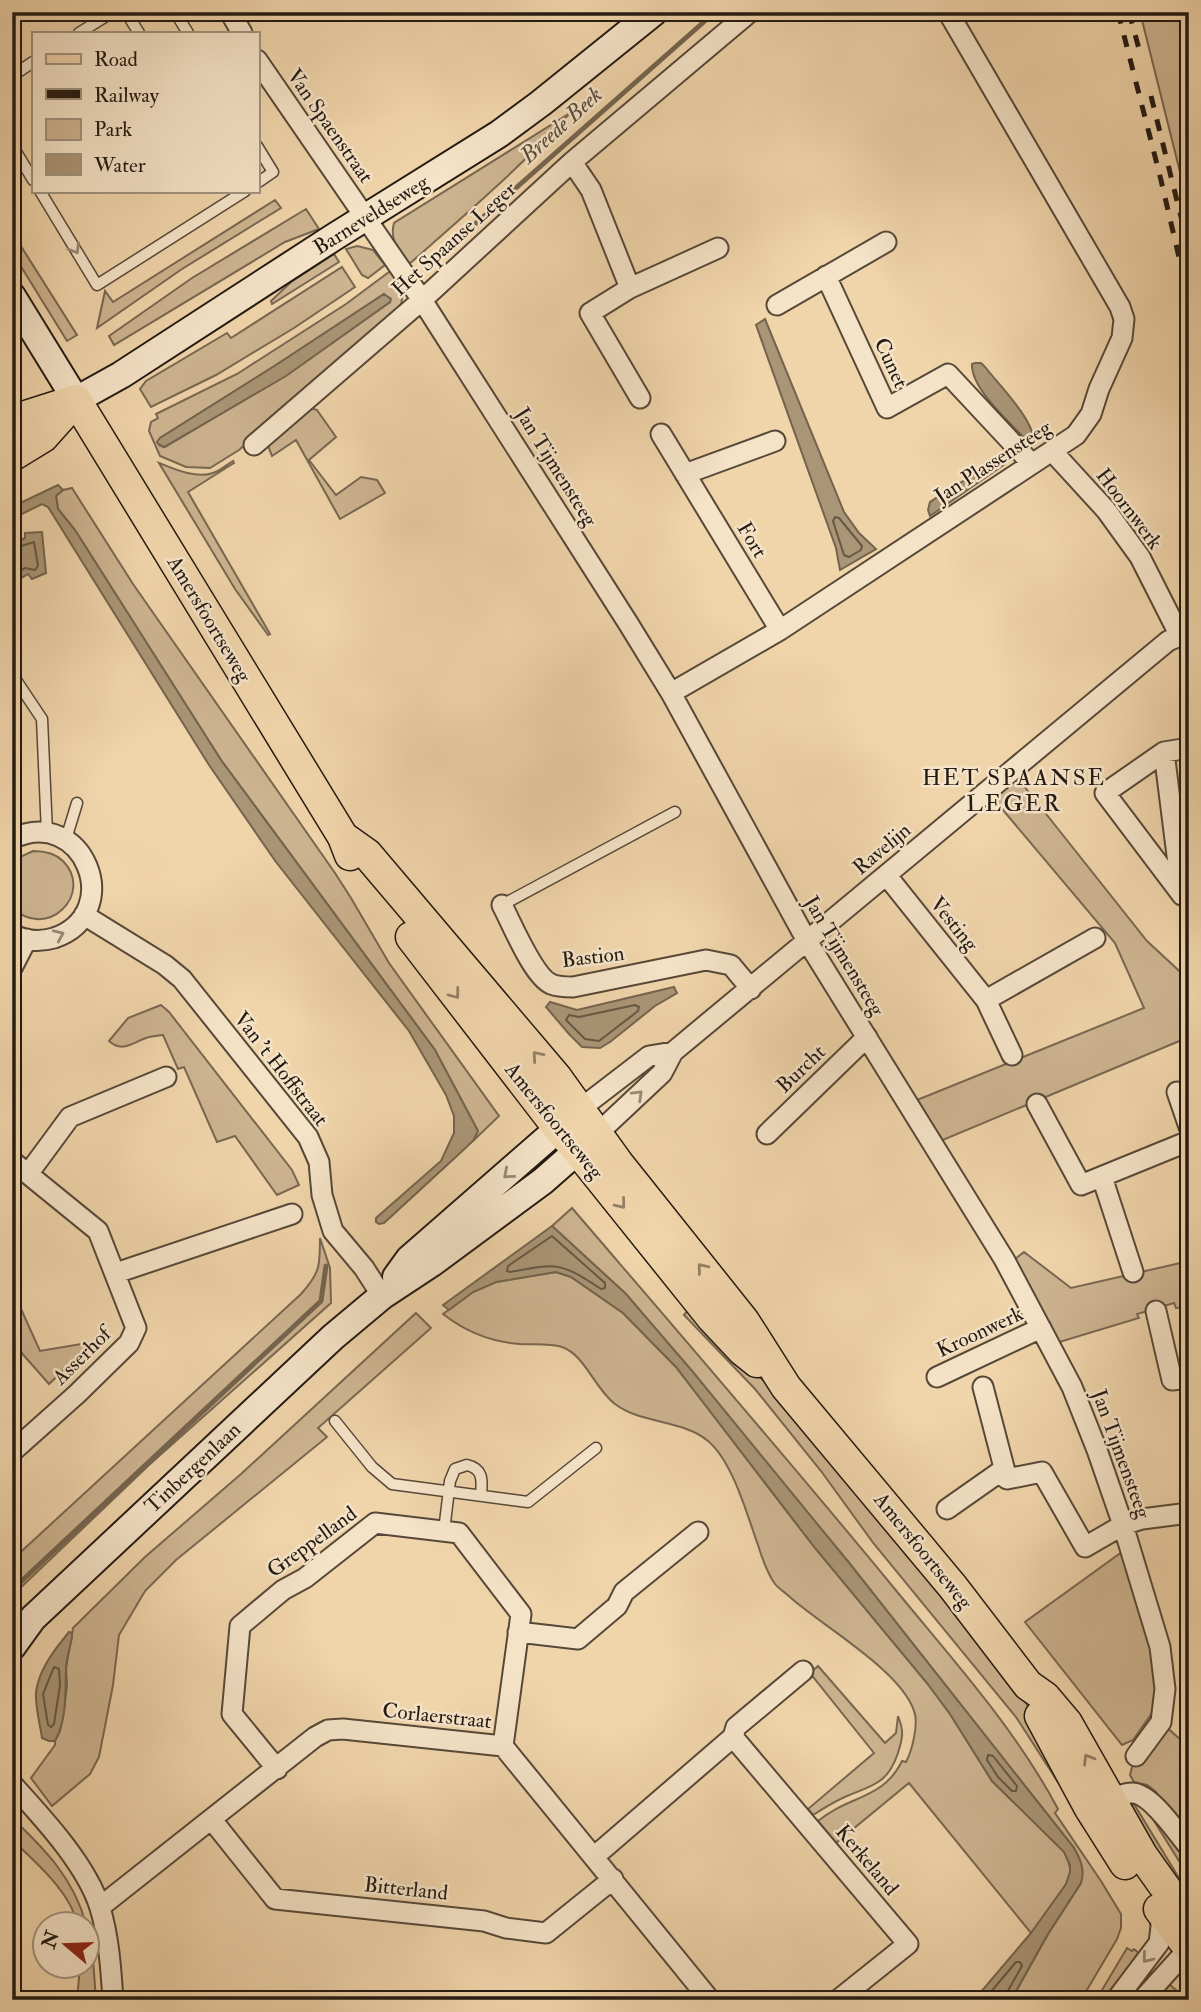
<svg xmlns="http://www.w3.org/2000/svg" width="1201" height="2012" font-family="'IM FELL Double Pica',serif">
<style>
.green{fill:#cdb490;stroke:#786751;stroke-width:2;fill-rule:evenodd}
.water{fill:#aa9576;stroke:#74644e;stroke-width:2}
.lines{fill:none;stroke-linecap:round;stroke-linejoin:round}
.shore{stroke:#665844;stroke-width:2}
.stream{stroke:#74644e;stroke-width:5}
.lane-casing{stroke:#564838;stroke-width:13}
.street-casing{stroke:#564838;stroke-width:23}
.secondary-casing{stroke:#231a12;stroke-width:30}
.primary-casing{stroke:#231a12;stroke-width:33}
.lane{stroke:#f5e3c8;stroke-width:10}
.street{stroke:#f5e3c8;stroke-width:19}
.secondary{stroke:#f5e3c8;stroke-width:26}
.primary{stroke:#f0d4aa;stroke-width:30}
.rail{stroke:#231a12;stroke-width:5;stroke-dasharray:12 12;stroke-linecap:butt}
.oneway{stroke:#968976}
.oneway2{stroke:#948066}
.labels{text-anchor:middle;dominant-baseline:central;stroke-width:5;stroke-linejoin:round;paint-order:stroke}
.street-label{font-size:21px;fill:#231a12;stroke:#f5e3c8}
.water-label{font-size:23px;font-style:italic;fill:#594b3a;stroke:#f5e3c8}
.neighbourhood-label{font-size:23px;letter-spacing:2px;fill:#231a12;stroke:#f5e3c8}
</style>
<rect width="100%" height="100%" fill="#f0d4aa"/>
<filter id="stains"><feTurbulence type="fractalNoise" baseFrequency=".00286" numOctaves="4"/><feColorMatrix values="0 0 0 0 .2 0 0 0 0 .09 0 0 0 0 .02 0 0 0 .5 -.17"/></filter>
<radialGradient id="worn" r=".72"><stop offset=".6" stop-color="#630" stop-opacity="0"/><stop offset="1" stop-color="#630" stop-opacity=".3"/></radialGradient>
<path class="green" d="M1140,12H1189V208Z
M570,113C520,168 464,216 408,265C400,252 389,240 394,223Z
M275,200L281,208L182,269L97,328L105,291L113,302Z
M306,209L319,229L285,242L114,345L109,336L192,278Z
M12,232L77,335L67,341L12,252Z
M357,246L373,250L385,265L368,278L362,275L346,249Z
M334,254L339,262L272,304L271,301L291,282Z
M342,267L355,287L294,328L216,375L151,407L140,389L146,381L227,333L231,338Z
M389,272H391L403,290L401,307L239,450L210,468L186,467L160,456L149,431L151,422L158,418L156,414L237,374L346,304ZM384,294L390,302L285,376L165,447L160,446V438L276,365Z
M308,407L317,410L336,437L309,460L336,495L361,477L377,480L385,493L340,519L296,440L272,456L267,443Z
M233,461L234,463L188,492L270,634L268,635L235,589L159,463C174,469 196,479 213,473C220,471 226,465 233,461Z
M72,488L133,584L335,873L351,898L389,963L499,1116L473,1141L478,1131L435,1050L221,760L75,530L58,509L56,496L63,490Z
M1016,776L1147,941L1189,980V1037L938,1142L912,1102L1144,1008L1115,943L992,797Z
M33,851C44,851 55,853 63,861C95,894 46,942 12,907V864L20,857Z
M161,1005L169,1012L292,1170L299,1185L277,1195L235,1136L217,1142L184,1067L178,1069L163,1035C157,1036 151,1036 146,1038C132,1043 122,1053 109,1041L128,1018Z
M572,1208C680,1334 789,1460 894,1588C952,1659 1015,1728 1058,1809L1055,1813L1101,1881L1121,1914V1928L1117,1939L1081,2000H1011L1048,1934L1081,1883L1074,1848L850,1564L626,1294L552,1226Z
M320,1238L330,1268L331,1303L149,1465L12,1596V1560L301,1294C320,1273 320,1266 320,1238Z
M1024,1252L1071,1288L1189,1261V1307L1176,1308L1174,1303L1137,1314L1139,1318L1056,1343L1010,1263Z
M556,1272L571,1277L623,1313L676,1367L815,1548L927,1683L950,1714L992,1781L1064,1851C1067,1858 1071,1865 1070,1873C1067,1892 1043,1917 1031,1933L909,1783L836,1843L818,1821C849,1795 883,1800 902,1761L906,1762C912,1751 919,1723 914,1711C901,1671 824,1627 791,1598C786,1593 779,1589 775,1584C767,1573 762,1558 758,1545C747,1515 733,1462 708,1441C684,1420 641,1424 615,1404C595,1389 585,1355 562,1347C549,1343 534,1345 520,1344C490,1342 466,1332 443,1314L473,1292L496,1282Z
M12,1289L40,1351L93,1342L49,1384L12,1342Z
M689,1309L764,1381L806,1426L1024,1699L1064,1772L1086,1824L1082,1825L1063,1790L1016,1717L874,1544L821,1471L755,1389L684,1315Z
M416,1313L431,1328L318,1428L327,1437L176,1560L145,1591L119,1635L113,1685L99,1757L90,1774L52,1806L31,1778L55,1745V1741L60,1731L64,1710L67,1685L66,1668L73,1628L145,1557L241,1474Z
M1122,1552L1155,1663L1156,1689L1152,1713L1133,1740L1122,1745L1025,1622Z
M818,1666L885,1743L896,1733L898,1716C904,1731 903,1737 898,1753C888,1783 874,1785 847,1796C835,1801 824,1808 813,1815L808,1809L874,1753L810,1673Z
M1165,1726L1189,1747V1833L1155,1791L1147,1785L1134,1782L1130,1775L1132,1767Z
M1134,1804L1179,1878L1178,1886L1130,1806Z
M1146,1808H1149L1189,1858V1877Z
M12,1818C45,1849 74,1879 86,1924H77C72,1894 34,1860 12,1840Z
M88,1932L93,1959L96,2000H77L80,1967L88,1966Z
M1127,1948L1132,1951L1134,1949L1142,1956L1110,2000H1096Z
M1169,1984L1184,1997L1182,1998L1180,1997L1177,2000H1156Z"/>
<path class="water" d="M384,294L391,299L390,302L286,376L164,447L158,444L157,442L160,438L276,365Z
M765,319L844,512L859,533L876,549L840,570L836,548L756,325Z
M975,363H981L986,368C998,384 1034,420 1033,439L1030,441L1025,439C1009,421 971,389 972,364Z
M1003,456L1005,459V464L930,516L928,510L930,502Z
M58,485L63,490L56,496L58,509L75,530L221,760L435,1050L478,1131L473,1141L458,1155L384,1223L379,1224L376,1222V1218L441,1161L454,1133V1116L446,1095L409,1031L276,862L209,765L48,507L42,504L12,519V507Z
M42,532L46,573L32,579L28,574L12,584V544L25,538V533Z
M674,987L677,993L655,1006L610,1042L600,1048L582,1047L569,1034L546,1007L550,1002L577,1010Z
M552,1226L626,1294L693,1372L850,1564L1074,1848C1081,1860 1085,1870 1081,1883L1048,1934L1011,2000H974L1031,1933L1066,1884L1070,1872V1865L1064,1852L992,1781L950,1714L927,1683L815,1548L676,1367L623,1313L571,1277L556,1272L496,1282L473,1292L449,1310L443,1305Z
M69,1632L72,1633V1637C70,1648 66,1659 66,1670C65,1694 67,1719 55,1741H49L42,1738C40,1724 35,1706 36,1692C39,1669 55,1649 69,1632Z"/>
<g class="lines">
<path class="shore" d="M835,517L839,518L862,546L861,550L849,557L844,555L833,521Z
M12,549L34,542L38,566L35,570L25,568L12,575
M635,1005L639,1007L638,1011L599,1041L585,1039L566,1020L569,1015L579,1017Z
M552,1236L605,1283V1288L601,1289C560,1262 558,1263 510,1272L507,1271L508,1266Z
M54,1667L59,1669L60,1685L54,1724L51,1727L48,1725L43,1694Z
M988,1755L993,1756L1017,1786L1016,1791H1012L998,1777L987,1760Z
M984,2000L1016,1962H1020L1022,1966L1006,1994L1005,2000"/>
<path class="stream" d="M430,264L715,12
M12,1590L321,1301L326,1266"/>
<defs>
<path id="lane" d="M126,12L139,33
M175,12L188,33
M79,33L111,13L115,12
M12,76L33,62
M12,145L33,180
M257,146L273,172L257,183
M40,191L97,285L245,191
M12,674L42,719L47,833
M66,839L77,803
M502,905L675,812
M335,1421L372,1467L392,1484L528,1502L596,1448
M444,1531L450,1481L455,1469L467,1465C484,1469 482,1481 481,1495"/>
<path id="street" d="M230,12L242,33
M257,60L422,300L628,623L671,693L807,941L1004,1259L1072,1387L1097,1450L1123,1525L1160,1647L1165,1689L1161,1722L1136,1756
M572,162L591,190L630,288L590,313L640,398
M826,276L887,408L948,374L1032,464
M630,288L718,248
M777,305L886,242
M661,434L780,630
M254,445L422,300L572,162L750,12
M1052,451L1106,510L1140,557L1180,636
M685,474L775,441
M671,693L780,630L1076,435L1091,414L1099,389L1122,338L1124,319L1120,307L948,12
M1164,752L1182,895L1105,793Z
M1164,752L1189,748
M12,839C83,804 127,913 54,938C40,942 25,941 12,934
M887,876L986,1000L1012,1055
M502,905C512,924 533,976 551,984C558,987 566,987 573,987L706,960L731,965L751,989
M84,915L165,965L182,979L308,1137L319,1162L322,1195L333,1231L364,1268L382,1296
M12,968L27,939
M986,1000L1095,938
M1177,1092L1189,1127
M1037,1104L1081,1185L1189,1141
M580,1109L649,1056L673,1052
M597,1134L662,1073L673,1052L1168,641L1180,636H1189
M767,1134L867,1037
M12,1161L98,1231L136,1328L129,1343L77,1394L12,1452
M28,1174L70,1117L166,1077
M1102,1177L1133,1272
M116,1273L292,1214
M1156,1311L1172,1380L1189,1378
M937,1377L1041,1328
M983,1387L1007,1479L1042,1472L1085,1547L1123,1525L1142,1519L1189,1513
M947,1509L1004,1469
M518,1632L578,1639L617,1606L624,1592L698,1532
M733,1737L908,1944L838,2000
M277,1769L232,1714L240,1626L283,1590L305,1578L375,1523L459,1533L521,1614L503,1746
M12,1784C42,1817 87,1865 100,1908C109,1937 111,1970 113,2000
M1099,1803C1109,1799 1121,1793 1132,1793C1151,1793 1177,1833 1189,1847
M212,1820L275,1899L484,1921L506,1928L546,1933L613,1879
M595,1856L733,1737L736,1727L803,1671
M100,1907L315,1737L328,1730L343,1729L503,1746L710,2000
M1116,2000L1159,1943L1161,1927L1160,1911
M1142,2000L1189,1948"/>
<path id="secondary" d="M12,296L76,400L121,375L334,237L499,134L541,103L654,12
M396,1277L409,1259L574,1115
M12,1647L33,1618L333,1337L382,1296L432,1263L543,1181L593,1137"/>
<path id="primary" d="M76,400L343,837L350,855
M12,425L29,415L76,400
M12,456L43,437L76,400
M343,837L367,854L557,1078L618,1163L744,1321L786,1387L953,1587L1028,1685L1045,1697L1067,1723L1142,1855L1189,1921
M411,937L559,1129L578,1151L712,1318L742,1350L757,1362
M1040,1716L1089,1807L1125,1864
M1159,1909L1189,1948"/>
</defs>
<use href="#lane" class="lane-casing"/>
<use href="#street" class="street-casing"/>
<use href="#secondary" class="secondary-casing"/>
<use href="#primary" class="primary-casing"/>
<use href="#lane" class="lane"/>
<use href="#street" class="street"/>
<use href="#secondary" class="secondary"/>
<use href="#primary" class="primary"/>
<path class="rail" d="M1118,12L1160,176L1189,300
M1129,12L1139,49
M1151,96L1189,249"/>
</g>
<defs><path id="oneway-chevron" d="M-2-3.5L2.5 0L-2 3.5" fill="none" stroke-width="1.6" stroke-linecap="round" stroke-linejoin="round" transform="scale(1.75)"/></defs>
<g class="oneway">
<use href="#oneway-chevron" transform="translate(75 249) rotate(59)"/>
<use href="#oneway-chevron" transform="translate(59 935) rotate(-24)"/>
<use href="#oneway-chevron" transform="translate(638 1095) rotate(-44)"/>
<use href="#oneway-chevron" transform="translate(508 1174) rotate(139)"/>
<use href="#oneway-chevron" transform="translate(1147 1958) rotate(129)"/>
</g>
<g class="oneway2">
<use href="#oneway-chevron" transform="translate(455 994) rotate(53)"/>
<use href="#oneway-chevron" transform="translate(537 1056) rotate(-131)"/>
<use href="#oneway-chevron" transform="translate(621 1204) rotate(51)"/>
<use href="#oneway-chevron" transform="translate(702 1268) rotate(-129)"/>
<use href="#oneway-chevron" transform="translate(1088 1759) rotate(-121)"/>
</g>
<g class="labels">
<g class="street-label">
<text transform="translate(330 126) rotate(55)">Van Spaenstraat</text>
<text transform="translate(371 215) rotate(-32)">Barneveldseweg</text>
<text transform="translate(454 239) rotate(-42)">Het Spaanse Leger</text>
<text transform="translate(891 363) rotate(65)">Cunet</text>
<text transform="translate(993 462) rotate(-33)">Jan Plassensteeg</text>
<text transform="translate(556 467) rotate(58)">Jan Tijmensteeg</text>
<text transform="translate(1129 509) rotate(53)">Hoornwerk</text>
<text transform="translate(752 540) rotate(59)">Fort</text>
<text transform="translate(209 619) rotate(59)">Amersfoortseweg</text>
<text transform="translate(882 849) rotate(-40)">Ravelijn</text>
<text transform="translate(954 924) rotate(51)">Vesting</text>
<text transform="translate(844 956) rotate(59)">Jan Tijmensteeg</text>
<text transform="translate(593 957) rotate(-7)">Bastion</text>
<text transform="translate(281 1069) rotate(52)">Van 't Hoffstraat</text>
<text transform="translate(801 1069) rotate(-44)">Burcht</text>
<text transform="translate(554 1121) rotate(51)">Amersfoortseweg</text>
<text transform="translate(980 1332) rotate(-25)">Kroonwerk</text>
<text transform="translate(82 1356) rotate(-45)">Asserhof</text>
<text transform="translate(1121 1454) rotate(70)">Jan Tijmensteeg</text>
<text transform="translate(193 1468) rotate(-43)">Tinbergenlaan</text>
<text transform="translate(312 1542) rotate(-36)">Greppelland</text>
<text transform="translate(923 1551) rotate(51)">Amersfoortseweg</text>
<text transform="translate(437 1716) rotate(6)">Corlaerstraat</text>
<text transform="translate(867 1860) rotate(50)">Kerkeland</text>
<text transform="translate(406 1889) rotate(6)">Bitterland</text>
</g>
<g class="water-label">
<text transform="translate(561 125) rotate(-42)">Breede Beek</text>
</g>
<g class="neighbourhood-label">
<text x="1014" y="777">HET SPAANSE<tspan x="1014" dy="26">LEGER</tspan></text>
</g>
</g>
<rect width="1201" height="2012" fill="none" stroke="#f0d4aa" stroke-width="42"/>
<rect x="14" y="14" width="1173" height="1984" fill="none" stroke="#231a12" stroke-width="3.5"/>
<rect x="21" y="21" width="1159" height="1970" fill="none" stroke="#231a12" stroke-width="2"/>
<rect x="32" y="32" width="228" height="161" fill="#f5e3c8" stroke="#a1937f" stroke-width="2"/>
<rect x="46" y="54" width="35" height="10" fill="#f0d4aa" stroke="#a1937f" stroke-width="2"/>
<text x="94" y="66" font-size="21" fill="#231a12">Road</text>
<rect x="46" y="89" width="35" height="10" fill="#231a12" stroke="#a1937f" stroke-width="2"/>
<text x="94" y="102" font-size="21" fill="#231a12">Railway</text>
<rect x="46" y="119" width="35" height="21" fill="#cdb490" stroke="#a1937f" stroke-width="2"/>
<text x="94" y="136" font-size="21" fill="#231a12">Park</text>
<rect x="46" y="154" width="35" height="21" fill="#aa9576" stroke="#a1937f" stroke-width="2"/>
<text x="94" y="172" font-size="21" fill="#231a12">Water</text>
<g transform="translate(66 1945) rotate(289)"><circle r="33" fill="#f5e3c8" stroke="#a1937f" stroke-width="2"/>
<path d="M0-5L12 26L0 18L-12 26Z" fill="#8f2418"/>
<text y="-10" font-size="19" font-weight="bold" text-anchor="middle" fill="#231a12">N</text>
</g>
<rect width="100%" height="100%" filter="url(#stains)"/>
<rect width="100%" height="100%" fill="url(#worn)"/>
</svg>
